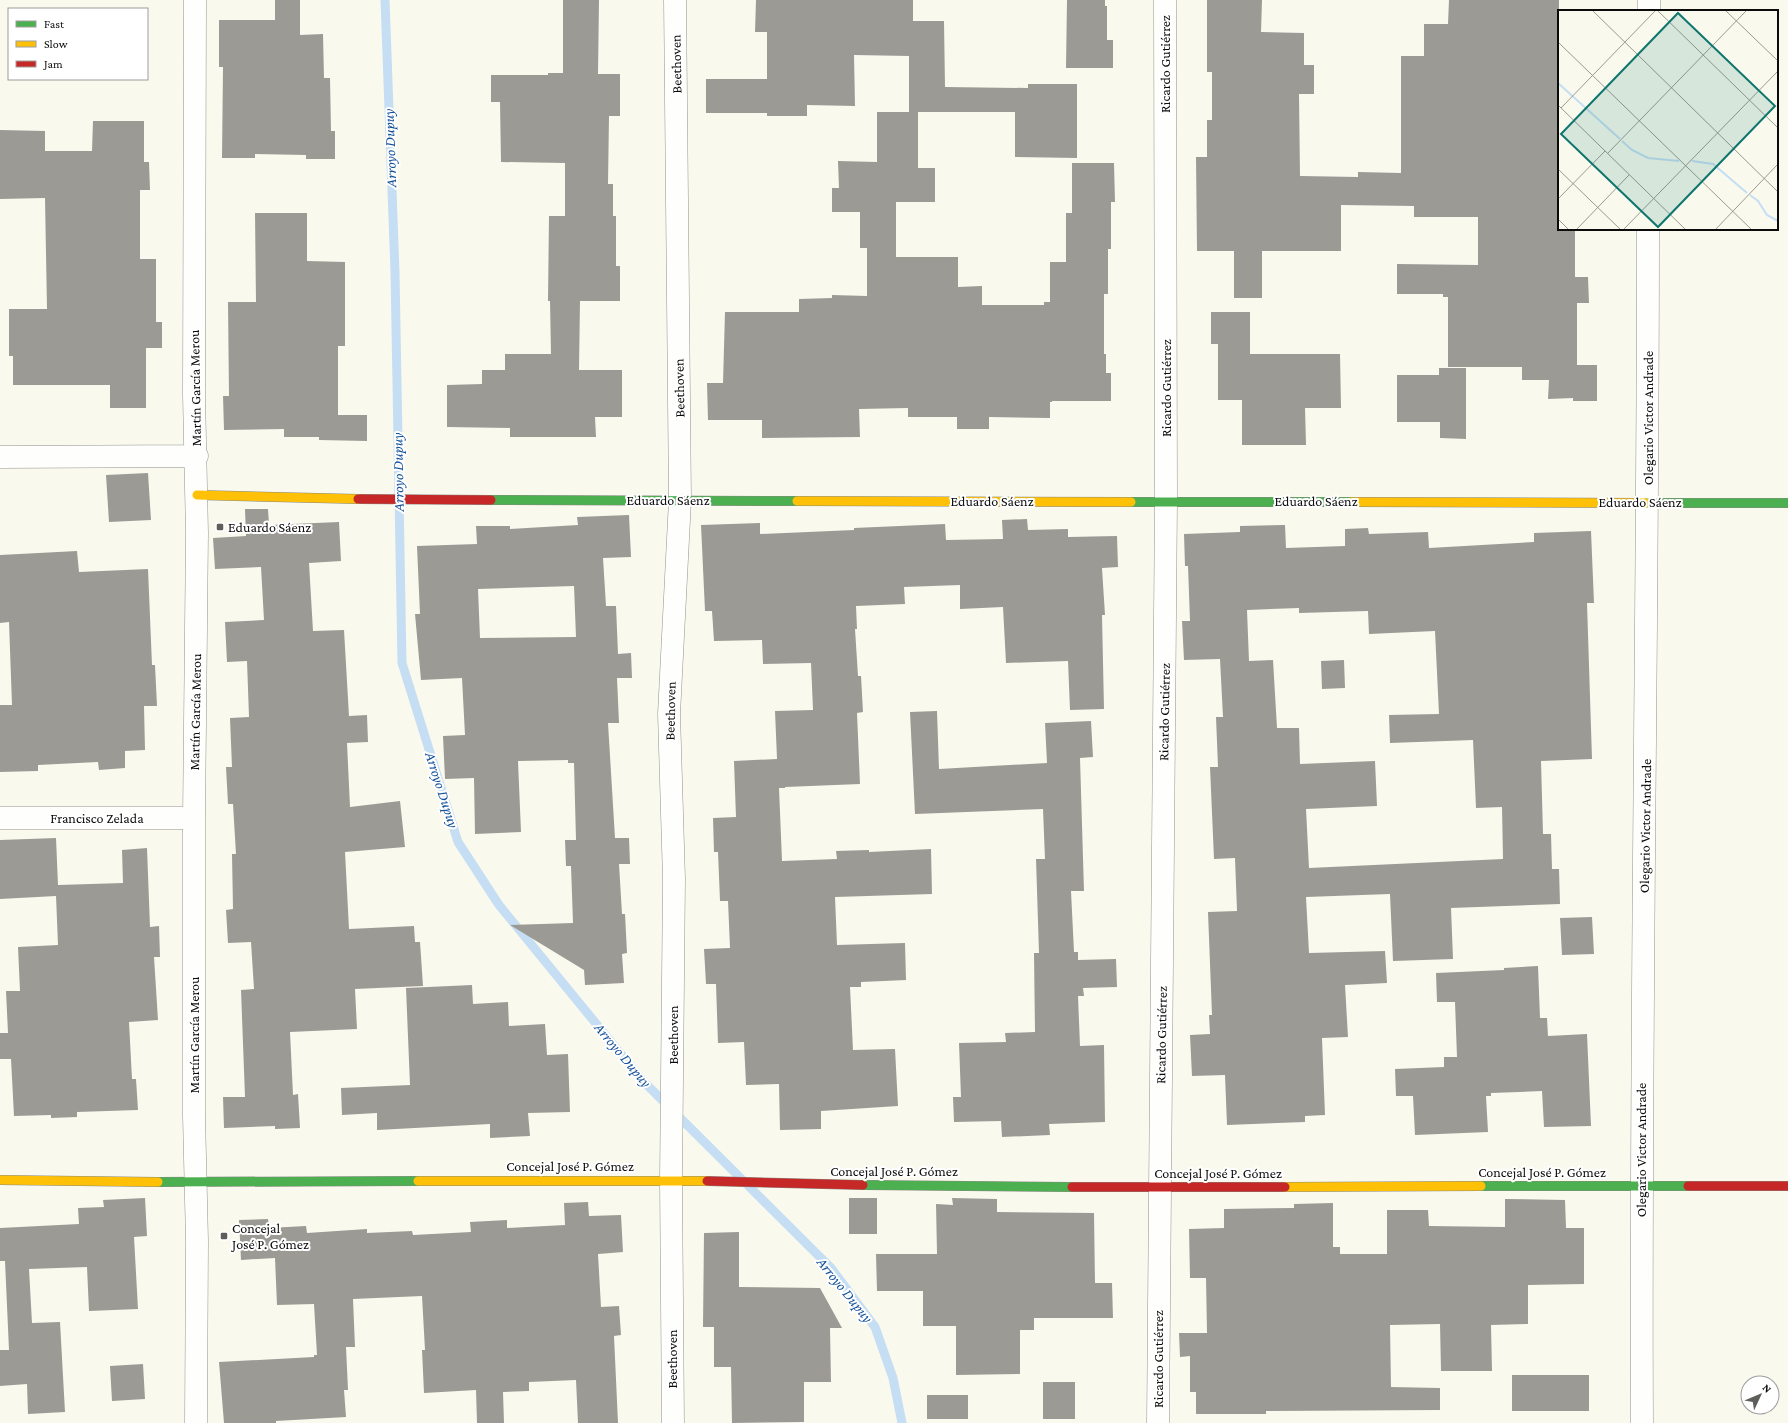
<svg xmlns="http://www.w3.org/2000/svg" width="1788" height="1423" font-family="'Crimson Pro',serif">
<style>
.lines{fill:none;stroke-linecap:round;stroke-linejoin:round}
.stream{stroke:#c5def3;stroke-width:9}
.building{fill:#9c9a94;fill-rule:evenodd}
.street-casing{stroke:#93928d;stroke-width:23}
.fast-casing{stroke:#898984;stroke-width:10}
.slow-casing{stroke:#898984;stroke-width:10}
.jam-casing{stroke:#898984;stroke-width:10}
.street{stroke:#fefefc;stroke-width:22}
.fast{stroke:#4caf50;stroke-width:9}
.slow{stroke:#ffc107;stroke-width:9}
.jam{stroke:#c62828;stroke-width:9}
.poi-dot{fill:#5f5e5a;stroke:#fff;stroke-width:1.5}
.labels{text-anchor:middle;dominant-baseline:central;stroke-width:4;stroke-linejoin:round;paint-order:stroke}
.street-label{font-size:14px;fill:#0b0b0b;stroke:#fff}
.poi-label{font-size:14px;fill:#0b0b0b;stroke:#fff;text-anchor:start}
.water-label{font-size:15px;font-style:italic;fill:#16529a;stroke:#fff}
.inset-river{fill:none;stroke:#c5def3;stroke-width:2}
.inset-road{fill:none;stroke:#9a9a93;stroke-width:1}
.view{fill:#0f766e;fill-opacity:0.15;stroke:#0f766e;stroke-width:2}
.inset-edge{fill:none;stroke:#0b0b0b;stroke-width:2}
</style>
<rect width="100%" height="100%" fill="#faf9ee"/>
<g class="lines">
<path class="stream" d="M385,0L395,272L402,663L458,842L499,905L643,1081L831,1268L875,1327L893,1378L902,1423"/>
</g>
<path class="building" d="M275,0H300V35L323,34L324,78H330L331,131H335V159H306V155L255,154V158H222L223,67H219V20H275Z
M563,0H599L598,74H620V116H609L608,184H613V216H616V266H620V301H580L579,370H622V417H595L596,437H510V428L447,427V385L482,384V370H505V354H551L550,301H548L549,216H565V163L501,162L500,102H491V75H548V73H563Z
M756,0H913V21H944L945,87L1028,88V84H1077V158L1015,157V112H918V168H935V202H896V257H958V287L982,286V305H1044V302H1050V262H1066V213H1072V163H1114L1115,202H1111V249H1108V294H1104V354H1106V373H1111V401H1052V402H1050V418L989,417V429H957V417H908V408L859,409L860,437L762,438V420H708L707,383H723L725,312H799V299L832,298V295L867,296V248H860V212H832V188H839L838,161L877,162V112H909V56L854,55L855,106L807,105V116H767V113H706V79H767V32H755Z
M1067,0H1105V6H1107V40H1113V68H1066Z
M1207,0H1262L1261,32L1304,33V65H1314V94H1299L1300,176L1358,177V172L1401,173V56H1424V24H1448L1449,0H1559V229H1575V277H1588L1589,303H1577V365H1597V401H1573V398L1548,399L1549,380H1522V367H1448V297H1443V294H1397V264L1478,265V217H1414V206L1341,205V251H1262V298H1234V251H1197L1196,157H1207V120H1212V72H1207Z
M93,121H144V162H149L150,190H140V259H156V322H162V348H146V408H110V385H13V356H9V309H47L45,198L0,199V130L45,131V151H92Z
M255,213H307V261L345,262V346H338V415H367V441L319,440V437H284V429L224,430L223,396H229L228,302H256Z
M1211,312H1250V354H1340L1341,408H1305L1306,445H1242V400H1218V344H1211Z
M1439,368H1466V439L1440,438V422H1397V375H1439Z
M148,473L151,520L109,522L106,475Z
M245,509H268L269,525L339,522L341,561L309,563L313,631L344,630L349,716L367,715L368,742L347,743L350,807L400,801L405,847L345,852L349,929L414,926L415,942H420L423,986L355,989L357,1029L290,1032L293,1095L298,1094L300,1128L275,1129V1126L224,1128L223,1097H245L241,990L254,989L251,942L228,943L226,910L233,909L232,854H236L233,804H228L226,767H232L230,718L249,717L247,661L227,662L225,622L264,620L261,567L215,569L213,538L246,536Z
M629,515L631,557L603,558L606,606H616L618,654L631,653L632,678H617L619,723H608L615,838H629L630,864H619L622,914H625L627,953L622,954L624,983L585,985L584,970L510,925L573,923L571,866H566L565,840H576L574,763H568V760L518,761L521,832L475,834L474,778L445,779L443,736L465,735L462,678L421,680L415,614H420L417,546L477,544L476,526H510V529L578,525L577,517ZM574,586L576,637L480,638L478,589Z
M1027,519L1028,530L1068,529V537L1117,536L1118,567L1102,568L1105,615H1102L1104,709L1070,710L1068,661L1006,663L1003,607L960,609V585L904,587L905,604L856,606L857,629H855L858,676H861L863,712L857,713L860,784L785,787V788H779L782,861L837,859L836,851L869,850V852L931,849L932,894L835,897L837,945L905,943L906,980L861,982V987H850L853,1050L895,1049L898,1106L821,1111V1129L780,1130L779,1084L746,1085L744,1042L718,1043L716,984H706L704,949L730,948L728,901H720L718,852H714L713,818L736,817L734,761L777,759L775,711L813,710L811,663L763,664L762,640L714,641L712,611H705L701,525L760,523V534L854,530V528L945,524L946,540L1003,539L1002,520Z
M1285,525L1286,548L1345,546V529L1368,528L1369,534L1428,532L1429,548L1534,542V533L1591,531L1594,603H1587L1592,759L1541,761L1543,834H1551L1552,869H1559L1560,904L1451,908L1453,959L1393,961L1390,894L1306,897L1309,953L1385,951L1387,983L1345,985L1348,1037L1322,1038L1325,1115L1305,1116V1122L1227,1125L1225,1075L1192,1076L1190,1035L1210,1034L1209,1015H1212L1208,912L1237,911L1235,858L1214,859L1210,767H1218L1216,717H1223L1220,659L1184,660L1182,621H1190L1188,566H1185L1184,534L1240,532V526ZM1299,608V613L1368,611L1369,634L1435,631L1439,714L1389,715L1390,743L1473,740L1476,808L1502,807L1503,859L1309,868L1306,809L1377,806L1375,761L1300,764L1299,728H1277L1273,660L1249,661L1247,610Z
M77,551L79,572L148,569L152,665H155L157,706H144L145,750L125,751V768L99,770L98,762L38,765V771L0,772V705H12L9,622L0,623V555Z
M1344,660L1345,688L1322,689L1321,661Z
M937,711L939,769L1047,763L1045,723L1091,721L1093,757L1080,758L1084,891H1071L1074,952H1078V960L1116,959L1117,987L1083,988L1084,996H1078L1080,1046L1104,1045L1105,1122L1049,1124L1050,1135L1002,1137L1001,1121L954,1122L953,1097H961L959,1043L1006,1042L1005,1033L1035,1032L1034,953H1039L1036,859H1045L1043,809L915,814L910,712Z
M56,838L58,885L123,883L122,850L147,848L150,927L159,926L160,957H154L158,1020L129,1022L132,1079H136L138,1110L77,1112V1117L51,1118V1115L14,1116L11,1059H0V1033H8L6,991H20L18,947L58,945L56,896L0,899V840Z
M1592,917L1594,954L1562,955L1560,918Z
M1538,966L1540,1018H1547L1548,1036L1587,1034L1591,1126L1544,1127L1542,1091L1491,1093V1096H1486L1488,1132L1415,1135L1413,1096H1396L1395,1069L1444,1067V1057H1457L1455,1002H1437L1436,973L1504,970V968Z
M472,985L473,1004L508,1002L509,1026L545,1024L547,1055L568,1054L570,1112L528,1113L530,1136L490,1138V1124L377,1130V1113L342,1115L341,1088L410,1085L406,988Z
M145,1198L147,1236L134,1237L138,1309L89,1311L87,1267L29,1269L32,1323L60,1322L65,1412L28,1414L27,1384L0,1386V1350H9L5,1261H0V1228L79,1224L78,1208L104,1207L103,1200Z
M849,1198H877V1234H849Z
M952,1198L997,1199V1212L1094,1213L1095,1283H1112L1113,1318H1034V1330H1020V1374L956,1375V1326H923V1291H877L876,1254H937L936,1204L953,1205Z
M1505,1199L1565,1200L1566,1228H1584V1284L1528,1285V1324L1491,1325L1492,1371H1441L1440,1324L1390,1325L1391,1387L1440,1388V1410L1266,1411V1414H1196V1392H1190V1356L1180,1357L1179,1333H1207L1206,1278H1190L1189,1229L1224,1228V1209L1294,1208V1204L1333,1203V1247H1340V1254H1387V1210H1428L1429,1226L1505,1227Z
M588,1202L589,1216L621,1215L623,1252L598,1254L601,1307L619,1306L621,1335L614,1336L618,1423H578L576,1380L529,1382V1391L503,1392L504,1423H477L476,1390L424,1393L422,1350H425L422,1296L353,1299L355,1347H346L348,1390H344L346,1417L276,1421V1423H224L219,1362L314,1357V1355H317L314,1304L277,1305L275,1258L241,1260L239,1220L268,1219L269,1228L306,1226L307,1233L367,1229V1233L412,1231L413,1235L471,1232L470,1222L507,1220V1228L565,1225L564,1203Z
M739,1232V1287L820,1288L842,1328H830L831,1382H804V1422L732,1423L731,1367H714V1327H703L704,1233Z
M143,1364L145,1399L112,1401L110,1366Z
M1512,1375H1589V1411H1512Z
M1043,1382H1075V1419H1043Z
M927,1395H968V1419H927Z"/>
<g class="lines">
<defs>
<path id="street" d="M195,0L194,395L197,533L194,818V1116L197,1241L196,1423
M1649,11V0
M0,457L197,456
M0,818H194
M673,1423L671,1180L674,879L669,714L680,500L675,0
M1158,1423L1166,501L1165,0
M1642,1423C1640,1025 1648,627 1648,229"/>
<path id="fast" d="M491,500L797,501
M1131,502H1351
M1646,503H1788
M158,1182L418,1181
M863,1185L1072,1187
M1481,1186H1688"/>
<path id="slow" d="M197,495L358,499
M797,501L1131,502
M1351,502L1646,503
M0,1180L158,1182
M418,1181H707
M1285,1187L1481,1186"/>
<path id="jam" d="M358,499L491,500
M707,1181L863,1185
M1688,1186H1788
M1072,1187H1285"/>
</defs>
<use href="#street" class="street-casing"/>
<use href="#fast" class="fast-casing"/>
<use href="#slow" class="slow-casing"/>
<use href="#jam" class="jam-casing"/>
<use href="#street" class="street"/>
<use href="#fast" class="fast"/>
<use href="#slow" class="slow"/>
<use href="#jam" class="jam"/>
</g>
<g class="poi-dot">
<rect x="216" y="523" width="8" height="8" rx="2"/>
<rect x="220" y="1232" width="8" height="8" rx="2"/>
</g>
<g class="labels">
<g class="street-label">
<text transform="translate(676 64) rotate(-91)">Beethoven</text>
<text transform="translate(1165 64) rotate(-90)">Ricardo Gutiérrez</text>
<text transform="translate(195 388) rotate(-91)">Martín García Merou</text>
<text transform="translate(679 388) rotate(-91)">Beethoven</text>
<text transform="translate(1166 388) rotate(-90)">Ricardo Gutiérrez</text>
<text transform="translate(1648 418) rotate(-90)">Olegario Victor Andrade</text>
<text x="668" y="500">Eduardo Sáenz</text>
<text x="992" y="501">Eduardo Sáenz</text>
<text x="1316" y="501">Eduardo Sáenz</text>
<text x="1640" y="502">Eduardo Sáenz</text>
<text transform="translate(670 711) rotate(-89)">Beethoven</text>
<text transform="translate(195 712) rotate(-89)">Martín García Merou</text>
<text transform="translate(1164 712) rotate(-89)">Ricardo Gutiérrez</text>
<text x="97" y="818">Francisco Zelada</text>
<text transform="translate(1645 826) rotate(-89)">Olegario Victor Andrade</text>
<text transform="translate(194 1035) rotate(-90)">Martín García Merou</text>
<text transform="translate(673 1035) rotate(-90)">Beethoven</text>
<text transform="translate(1161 1035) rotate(-89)">Ricardo Gutiérrez</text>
<text transform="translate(1641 1150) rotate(-90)">Olegario Victor Andrade</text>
<text x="570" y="1166">Concejal José P. Gómez</text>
<text x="894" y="1171">Concejal José P. Gómez</text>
<text x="1542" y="1172">Concejal José P. Gómez</text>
<text x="1218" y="1173">Concejal José P. Gómez</text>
<text transform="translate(672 1359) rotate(-90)">Beethoven</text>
<text transform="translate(1158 1359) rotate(-90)">Ricardo Gutiérrez</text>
</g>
<g class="poi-label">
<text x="228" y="527">Eduardo Sáenz</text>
<text x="232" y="1228">Concejal<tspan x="232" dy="16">José P. Gómez</tspan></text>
</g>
<g class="water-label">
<text transform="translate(390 148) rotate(-92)">Arroyo Dupuy</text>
<text transform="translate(398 472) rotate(-91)">Arroyo Dupuy</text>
<text transform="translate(442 790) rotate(72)">Arroyo Dupuy</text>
<text transform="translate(623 1055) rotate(50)">Arroyo Dupuy</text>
<text transform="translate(845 1290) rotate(51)">Arroyo Dupuy</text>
</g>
</g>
<g transform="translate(1558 10)">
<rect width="220" height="220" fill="#faf9ee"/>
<path class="inset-river" d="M0,73L62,129M64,131L74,140L90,148L121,151M134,151L155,154L189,183M192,185L200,191L209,205L220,211"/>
<path class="inset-road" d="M34,0L220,182M99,0L220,118M167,0L220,51M0,32L194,220M0,95L128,220M3,98L98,0M50,143L189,0M0,159L63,220M0,189L47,141M0,209L11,220M18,220L71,165M65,220L220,61M157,220L220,154"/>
<path class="view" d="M120,3L217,96L100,217L3,124Z"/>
<rect width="220" height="220" class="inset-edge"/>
</g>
<rect x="8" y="8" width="140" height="72" fill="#ffffff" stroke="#9d9d9d"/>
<rect x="16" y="21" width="20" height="6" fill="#4caf50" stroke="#9d9d9d"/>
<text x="44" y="28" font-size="12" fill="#0b0b0b">Fast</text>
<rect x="16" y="41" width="20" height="6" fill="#ffc107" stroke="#9d9d9d"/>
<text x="44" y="48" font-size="12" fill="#0b0b0b">Slow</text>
<rect x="16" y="61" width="20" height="6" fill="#c62828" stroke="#9d9d9d"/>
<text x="44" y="68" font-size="12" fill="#0b0b0b">Jam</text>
<g transform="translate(1760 1395) rotate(46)"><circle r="19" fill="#ffffff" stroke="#9d9d9d"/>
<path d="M0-3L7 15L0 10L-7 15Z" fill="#5f5e5a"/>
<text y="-6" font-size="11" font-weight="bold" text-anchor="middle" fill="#0b0b0b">N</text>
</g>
</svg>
